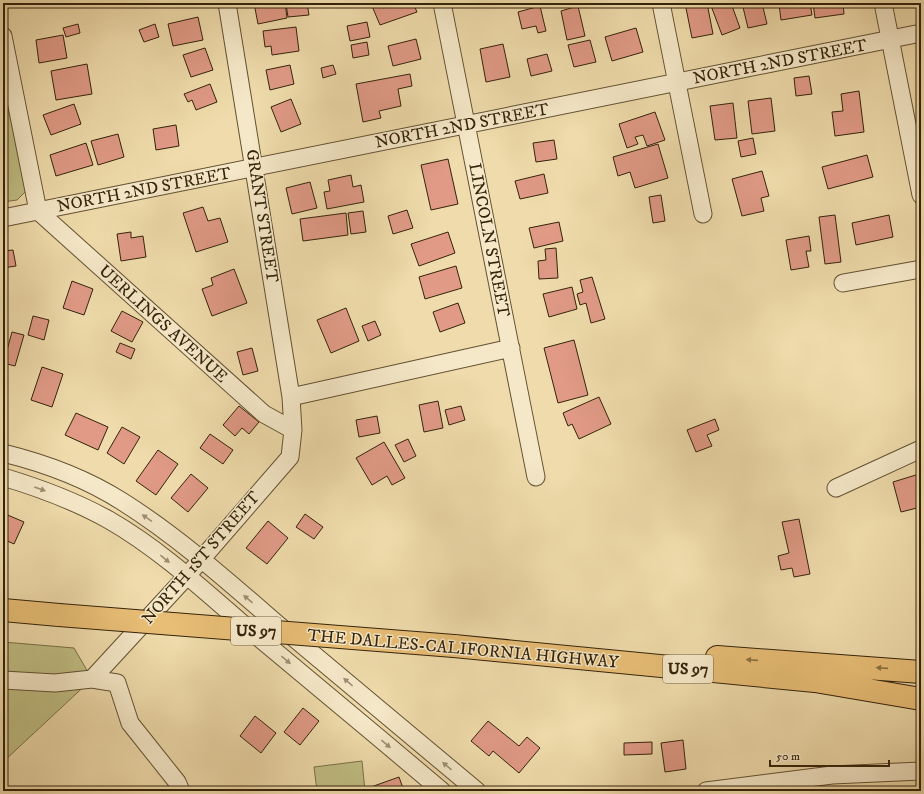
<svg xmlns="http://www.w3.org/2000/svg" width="924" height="794" font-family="'IM FELL DW Pica',serif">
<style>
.green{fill:#c0be84;stroke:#7a7047}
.building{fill:#e09a86;stroke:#34230a}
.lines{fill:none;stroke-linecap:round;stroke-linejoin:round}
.minor-casing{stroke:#635132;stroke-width:19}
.highway-casing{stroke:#34230a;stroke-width:24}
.minor{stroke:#f5e8c8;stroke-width:17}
.highway{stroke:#e8be76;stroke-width:22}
.highway-bridge-casing{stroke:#34230a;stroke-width:24;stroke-linecap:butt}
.highway-bridge{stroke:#e8be76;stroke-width:22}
.oneway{fill:#9e8f72}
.oneway2{fill:#8e7040}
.labels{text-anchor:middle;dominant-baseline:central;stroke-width:3;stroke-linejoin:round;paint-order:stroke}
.shield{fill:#f5e8c8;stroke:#6e5e43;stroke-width:1}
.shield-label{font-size:16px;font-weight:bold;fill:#34230a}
.street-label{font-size:17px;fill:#34230a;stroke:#f5e8c8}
</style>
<rect width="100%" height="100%" fill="#efdbab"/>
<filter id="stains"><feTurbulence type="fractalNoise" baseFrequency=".005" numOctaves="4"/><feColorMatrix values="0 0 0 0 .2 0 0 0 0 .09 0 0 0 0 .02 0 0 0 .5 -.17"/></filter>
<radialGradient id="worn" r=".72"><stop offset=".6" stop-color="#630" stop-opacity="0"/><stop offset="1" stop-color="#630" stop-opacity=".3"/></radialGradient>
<path class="green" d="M3,64L27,190L17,200L3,202Z
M3,642L74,648L92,679L3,762Z
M362,761L365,791H317L314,767Z"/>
<path class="building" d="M254,3H285L287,18L258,24Z
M307,3L309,15L288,17L286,4Z
M381,3H413L417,12L380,25L372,6Z
M685,3H707L713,34L692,38Z
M710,3H731L740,28L722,35Z
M742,3H762L767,24L748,28Z
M786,3H810L812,15L781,20L779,4Z
M813,3H843L844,14L815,18Z
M540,6L546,31L538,33L536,26L522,29L518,12Z
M578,6L585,36L567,40L561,11Z
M198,17L203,40L173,46L168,24Z
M367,22L370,37L350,41L347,26Z
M78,24L80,33L66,37L63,28Z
M155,24L159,37L144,42L139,30Z
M296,27L299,51L272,55L271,46L265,47L263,31Z
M636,28L643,52L612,61L605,37Z
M63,35L67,58L39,63L36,40Z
M416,39L421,59L393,66L388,46Z
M590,40L596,62L574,67L568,45Z
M367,42L369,55L353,58L351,45Z
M503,44L510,77L486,82L480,49Z
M205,48L213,70L191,77L183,55Z
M547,54L552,71L531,76L527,59Z
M87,64L92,94L56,100L51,71Z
M290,65L294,84L270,90L266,70Z
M333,65L336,74L323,78L321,68Z
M410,74L412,86L398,89L401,106L379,111L381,118L363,122L356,84Z
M809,76L812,94L796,96L794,78Z
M210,84L217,102L196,110L192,100L188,102L184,94Z
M859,91L864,132L835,136L832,112L843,111L841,94Z
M771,98L775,131L752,134L748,101Z
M291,99L301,124L281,132L271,107Z
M733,103L737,138L715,140L710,106Z
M74,104L81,124L51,135L43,115Z
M655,112L665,140L647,146L643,135L635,137L638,144L627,148L619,124Z
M176,125L179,146L156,150L153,129Z
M118,134L124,157L98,165L91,141Z
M753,138L756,154L741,157L738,141Z
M554,140L557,159L536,162L533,143Z
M86,143L93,165L56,176L50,155Z
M658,144L668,178L635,188L630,172L618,176L613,157Z
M867,155L873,177L828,189L822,167Z
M448,159L458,204L431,210L421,165Z
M762,171L769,196L761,198L764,211L742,216L732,179Z
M544,174L548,193L520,199L515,181Z
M351,175L353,187L361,185L364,202L327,209L324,192L330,191L328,180Z
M310,182L317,208L292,214L286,188Z
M661,195L665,221L653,223L649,197Z
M203,207L208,221L220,218L228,242L196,252L183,213Z
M407,210L413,228L393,234L388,216Z
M363,211L366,232L351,234L348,213Z
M346,213L348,235L303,241L300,219Z
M835,215L841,262L825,264L819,217Z
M889,215L893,237L856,245L852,223Z
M559,222L563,241L534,248L529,228Z
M131,232V238L143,236L146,257L121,261L117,234Z
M448,232L455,253L419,266L411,244Z
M809,236L811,251H806L809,267L791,270L786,240Z
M556,248L558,278L539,279L538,261L546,260L545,249Z
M13,250L16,266L3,268V251Z
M456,266L462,288L425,299L419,277Z
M234,269L247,303L212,316L202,289L213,285L211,278Z
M592,277L605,319L591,323L586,303L580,305L577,294L583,292L580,280Z
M72,281L93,289L84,315L63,308Z
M572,287L577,309L549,317L543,294Z
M458,303L465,323L440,332L433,312Z
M346,308L359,341L331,353L317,320Z
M122,311L143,322L132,342L111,331Z
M33,316L49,320L44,340L28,335Z
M375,321L381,335L368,341L362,326Z
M12,332L24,335L15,366L7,364L3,378V349L7,350Z
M574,340L588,395L558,403L544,348Z
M120,343L135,349L131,359L116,352Z
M252,348L258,371L243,375L237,352Z
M42,367L63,374L52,407L31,400Z
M599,397L611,424L579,439L572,424L568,426L563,413Z
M438,401L443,428L424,432L419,405Z
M239,406L259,422L249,434L242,428L235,436L223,425Z
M461,406L465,420L449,425L445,410Z
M76,413L108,427L98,450L65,435Z
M377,416L380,433L359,437L356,420Z
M715,419L719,430L707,435L712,446L696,452L687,430Z
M122,427L140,437L124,464L107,453Z
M210,434L233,450L223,464L200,448Z
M408,439L416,456L404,462L395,445Z
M384,442L405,478L392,485L387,476L372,485L356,458Z
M158,450L178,464L156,495L136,481Z
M191,474L208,488L188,512L171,498Z
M919,474L921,507L901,512L893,482Z
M3,513L24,522L14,544L3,539Z
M305,514L323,527L314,539L296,527Z
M799,519L810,574L794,577L792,568L781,570L778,556L789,553L782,522Z
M268,521L288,538L267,564L246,548Z
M303,708L319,721L300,745L284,732Z
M255,716L276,733L261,753L240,736Z
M488,721L519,746L527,737L540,748L519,773L493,751L489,756L471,741Z
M683,740L686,769L665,772L661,743Z
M652,742V754L624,755V743Z
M399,777L404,791H373L371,787Z"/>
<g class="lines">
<defs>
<path id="minor" d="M442,3L536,477
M661,3L703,214
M883,3L921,195
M3,36L38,211L264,414L293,430
M3,218L921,33
M843,283L921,269
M291,397L511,348
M3,453C44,463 87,479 123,502C180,538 231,584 282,628C347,682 412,737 477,791
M3,477C40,488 75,501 109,520C165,552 214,600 264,642C323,691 383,741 442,791
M836,488L921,449
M92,679L186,577L290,457L293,430L291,397L227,3
M3,680L55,683L92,679L117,683L130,723L177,782L181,791
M706,791L832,775L921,771"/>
<path id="highway" d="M3,610L59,615
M454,646L815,681L921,699
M717,657L921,672"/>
</defs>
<use href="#minor" class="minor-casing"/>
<use href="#highway" class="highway-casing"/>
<use href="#minor" class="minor"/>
<use href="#highway" class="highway"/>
<defs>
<path id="highway-bridge" d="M59,615L454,646"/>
</defs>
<use href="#highway-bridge" class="highway-bridge-casing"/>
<use href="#highway-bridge" class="highway-bridge"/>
</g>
<defs><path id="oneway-solid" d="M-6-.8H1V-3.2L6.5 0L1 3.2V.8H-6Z"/></defs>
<g class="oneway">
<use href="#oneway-solid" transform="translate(40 489) rotate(20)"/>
<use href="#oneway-solid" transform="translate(147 518) rotate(-146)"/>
<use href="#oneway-solid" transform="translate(165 559) rotate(39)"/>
<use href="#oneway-solid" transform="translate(248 599) rotate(-140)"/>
<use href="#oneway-solid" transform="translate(286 660) rotate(40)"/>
<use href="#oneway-solid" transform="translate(348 682) rotate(-140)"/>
<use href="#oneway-solid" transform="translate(386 744) rotate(40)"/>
<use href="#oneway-solid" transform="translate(447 766) rotate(-140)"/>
</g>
<g class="oneway2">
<use href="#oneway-solid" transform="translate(752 660) rotate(-176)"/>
<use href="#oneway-solid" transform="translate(882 668) rotate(-176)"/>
</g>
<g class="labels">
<g class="shield">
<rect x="231" y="617" width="50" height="28" rx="3"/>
<rect x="663" y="655" width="50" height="28" rx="3"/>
</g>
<g class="shield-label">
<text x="256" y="631">US 97</text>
<text x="688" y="669">US 97</text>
</g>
<g class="street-label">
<text transform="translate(780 62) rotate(-11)">NORTH 2ND STREET</text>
<text transform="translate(462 126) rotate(-11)">NORTH 2ND STREET</text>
<text transform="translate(144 190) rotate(-11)">NORTH 2ND STREET</text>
<text transform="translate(262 216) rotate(81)">GRANT STREET</text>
<text transform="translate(489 240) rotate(79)">LINCOLN STREET</text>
<text transform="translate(163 324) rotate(42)">UERLINGS AVENUE</text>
<text transform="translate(201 558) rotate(-49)">NORTH 1ST STREET</text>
<text transform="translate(463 649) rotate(5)">THE DALLES-CALIFORNIA HIGHWAY</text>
</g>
</g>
<rect width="924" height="794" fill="none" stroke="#efdbab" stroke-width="16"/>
<rect x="4" y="4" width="916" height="786" fill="none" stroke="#34230a" stroke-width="2"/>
<rect x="8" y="8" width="908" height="778" fill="none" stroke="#34230a"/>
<path d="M770 760v6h119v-6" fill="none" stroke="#34230a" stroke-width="2"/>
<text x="776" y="760" font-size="12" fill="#34230a" stroke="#f5e8c8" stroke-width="3" paint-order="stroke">50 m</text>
<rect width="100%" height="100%" filter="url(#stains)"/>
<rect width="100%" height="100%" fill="url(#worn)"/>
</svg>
